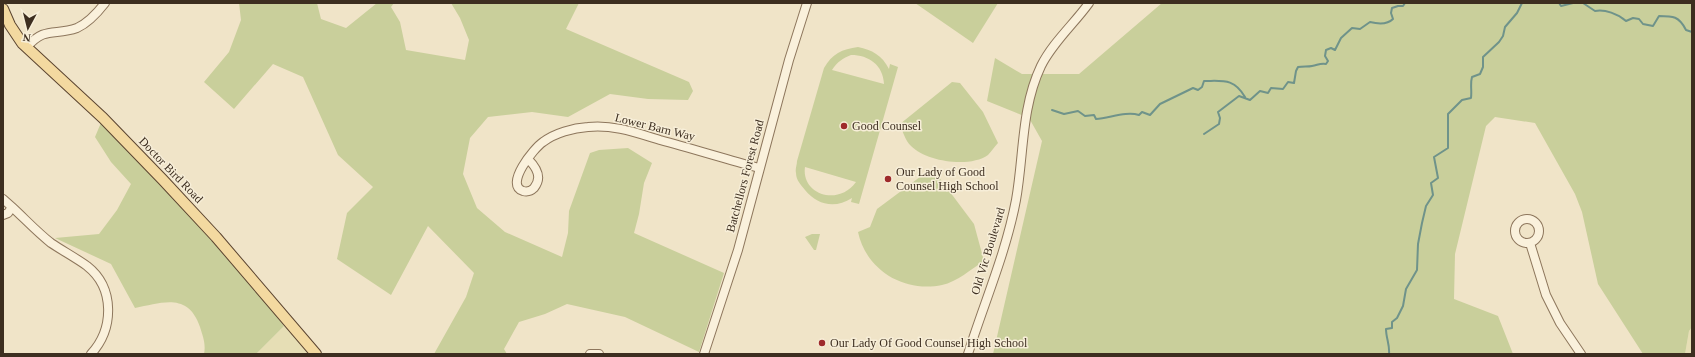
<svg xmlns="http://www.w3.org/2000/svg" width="1695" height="357" font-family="Georgia,serif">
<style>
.farmland{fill:#e6deb5}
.green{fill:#c9cf9b;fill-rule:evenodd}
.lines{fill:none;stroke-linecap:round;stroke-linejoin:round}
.stream{stroke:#6f938a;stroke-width:2}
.minor-casing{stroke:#8d765c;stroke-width:10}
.major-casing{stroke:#5b4430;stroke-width:12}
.minor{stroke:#faf1dc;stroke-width:8}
.major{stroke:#f3d9a0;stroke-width:10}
.poi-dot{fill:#9e2a2b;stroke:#f7eed8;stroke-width:1.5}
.labels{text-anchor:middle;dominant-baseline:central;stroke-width:3;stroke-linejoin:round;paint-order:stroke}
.poi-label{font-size:12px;fill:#3d2e20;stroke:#f7eed8;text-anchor:start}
.street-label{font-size:12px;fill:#3d2e20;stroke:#f7eed8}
</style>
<rect width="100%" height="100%" fill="#f0e4c8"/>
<path class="farmland" d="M284,326L306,343L316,354H256Z
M1692,327V354H1685L1689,331Z"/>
<path class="green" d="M239,3H317L321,19L346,28L377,3H394L391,7L400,22L406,50L465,60L469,40L460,18L451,3H579L566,29L689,82L693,91L688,100L648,99L610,94L568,117L532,112L488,117L470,138L463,174L477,208L505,232L562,257L568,233L569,211L590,153L599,150L628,148L652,163L644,183L639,214L634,233L724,273L699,352L625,317L567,304L545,314L519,322L504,349L507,354H434L466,297L474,273L428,226L391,295L337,259L347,213L373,187L338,155L303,77L273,64L234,109L204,82L229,52L241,20Z
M915,3H998L973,43Z
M1162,3H1692V327L1689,331L1685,354H1643L1598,284L1582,212L1575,194L1535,123L1495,117L1486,126L1455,254L1454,299L1498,316L1513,354H993L1042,141L1029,118L987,101L995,58L1022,74H1079Z
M858,47C872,50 882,55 889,69L890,64L898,67L859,204L851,202L852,198C835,209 817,205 805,190C801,185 796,180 796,173C795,169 797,165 797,161L824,68C832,54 842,49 858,47ZM851,55C869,55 883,65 884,84L832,70C837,62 843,58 851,55ZM805,167L856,182C838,207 801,194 805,167Z
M952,82L960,83L983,112L998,143C995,146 991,152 988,155C970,168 927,162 911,146C905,140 903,132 900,124Z
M103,118L230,253L284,326L256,354H204C206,344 203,337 200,327C188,292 162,303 135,308L111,264L55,238L99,234L117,210L131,184L111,162L95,137Z
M924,174L938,176L974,224L984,261C971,269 957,282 942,285C904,293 866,270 858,232L870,227L877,209Z
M812,234H820L816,250H814L805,237Z"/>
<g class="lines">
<path class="stream" d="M1559,3L1561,6L1573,3
M1583,3L1595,11C1605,9 1618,14 1626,21L1633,18L1639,19L1643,24L1653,26L1659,16C1673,16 1679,16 1686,30L1692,32
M1052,110L1064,114L1078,111L1085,116L1094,115L1096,119C1110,118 1126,111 1139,115L1142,112L1150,115L1160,104L1193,88L1198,90L1202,87L1204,81C1223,81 1234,78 1245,97
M1204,134L1219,124L1220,118L1218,112L1239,96L1250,100L1260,91L1268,93L1271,88L1283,89L1288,82L1294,83L1296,71L1298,67C1303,66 1308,67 1312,66C1318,65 1320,63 1326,64L1328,61L1325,56L1326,50L1331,48L1335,50L1341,38L1352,28L1360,29L1370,22C1378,24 1387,25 1393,19L1391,13L1392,8L1398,6H1403L1405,3
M1389,354C1390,345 1386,338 1386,329L1392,328V322L1397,318L1403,306L1406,289L1417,270L1418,244L1422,223L1426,206L1433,195L1431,183L1438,178L1434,157L1448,148V114L1462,100L1471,98C1472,90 1470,84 1472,77L1480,74L1483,67V57L1499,42L1503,36L1505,27L1517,13L1522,3"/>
<defs>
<path id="minor" d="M27,47C45,26 55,36 77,28C88,23 98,12 105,3
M528,159C536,167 543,177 534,188C531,191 527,192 523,191C504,185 534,148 543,142C555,133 573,128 588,127C612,124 637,133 660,140C693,149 726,159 759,168
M3,199L12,207L8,213L3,215
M12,207C25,219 37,232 51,243C63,251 76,258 87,266C115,288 114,329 91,354
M1515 231a12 12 0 1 1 24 0a12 12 0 1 1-24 0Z
M1530,243L1546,295L1560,323L1581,354
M590,354H599
M704,354L738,250L789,60L807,3
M968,354C984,303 1006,253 1016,200C1024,155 1021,108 1041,66C1053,42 1074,24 1089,3"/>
<path id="major" d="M3,9L10,25L22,43L103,118L163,180L216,237L316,354"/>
</defs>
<use href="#minor" class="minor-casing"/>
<use href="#major" class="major-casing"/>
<use href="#minor" class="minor"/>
<use href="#major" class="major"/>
</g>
<g class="poi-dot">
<circle cx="844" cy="126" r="4"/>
<circle cx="888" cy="179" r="4"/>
<circle cx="822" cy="343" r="4"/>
</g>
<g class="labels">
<g class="poi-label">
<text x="852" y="126">Good Counsel</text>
<text x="896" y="172">Our Lady of Good<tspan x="896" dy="14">Counsel High School</tspan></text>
<text x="830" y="343">Our Lady Of Good Counsel High School</text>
</g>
<g class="street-label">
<text transform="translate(655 127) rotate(14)">Lower Barn Way</text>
<text transform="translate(171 170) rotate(46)">Doctor Bird Road</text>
<text transform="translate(745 176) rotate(-75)">Batchellors Forest Road</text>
<text transform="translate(988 251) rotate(-73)">Old Vic Boulevard</text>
</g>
</g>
<rect width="1695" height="357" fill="none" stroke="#3d2e20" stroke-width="8"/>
<g transform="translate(28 28) rotate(187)" stroke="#f7eed8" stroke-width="3" paint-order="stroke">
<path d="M0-3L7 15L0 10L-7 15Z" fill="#3d2e20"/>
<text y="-6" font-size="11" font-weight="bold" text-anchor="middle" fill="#3d2e20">N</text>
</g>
</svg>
